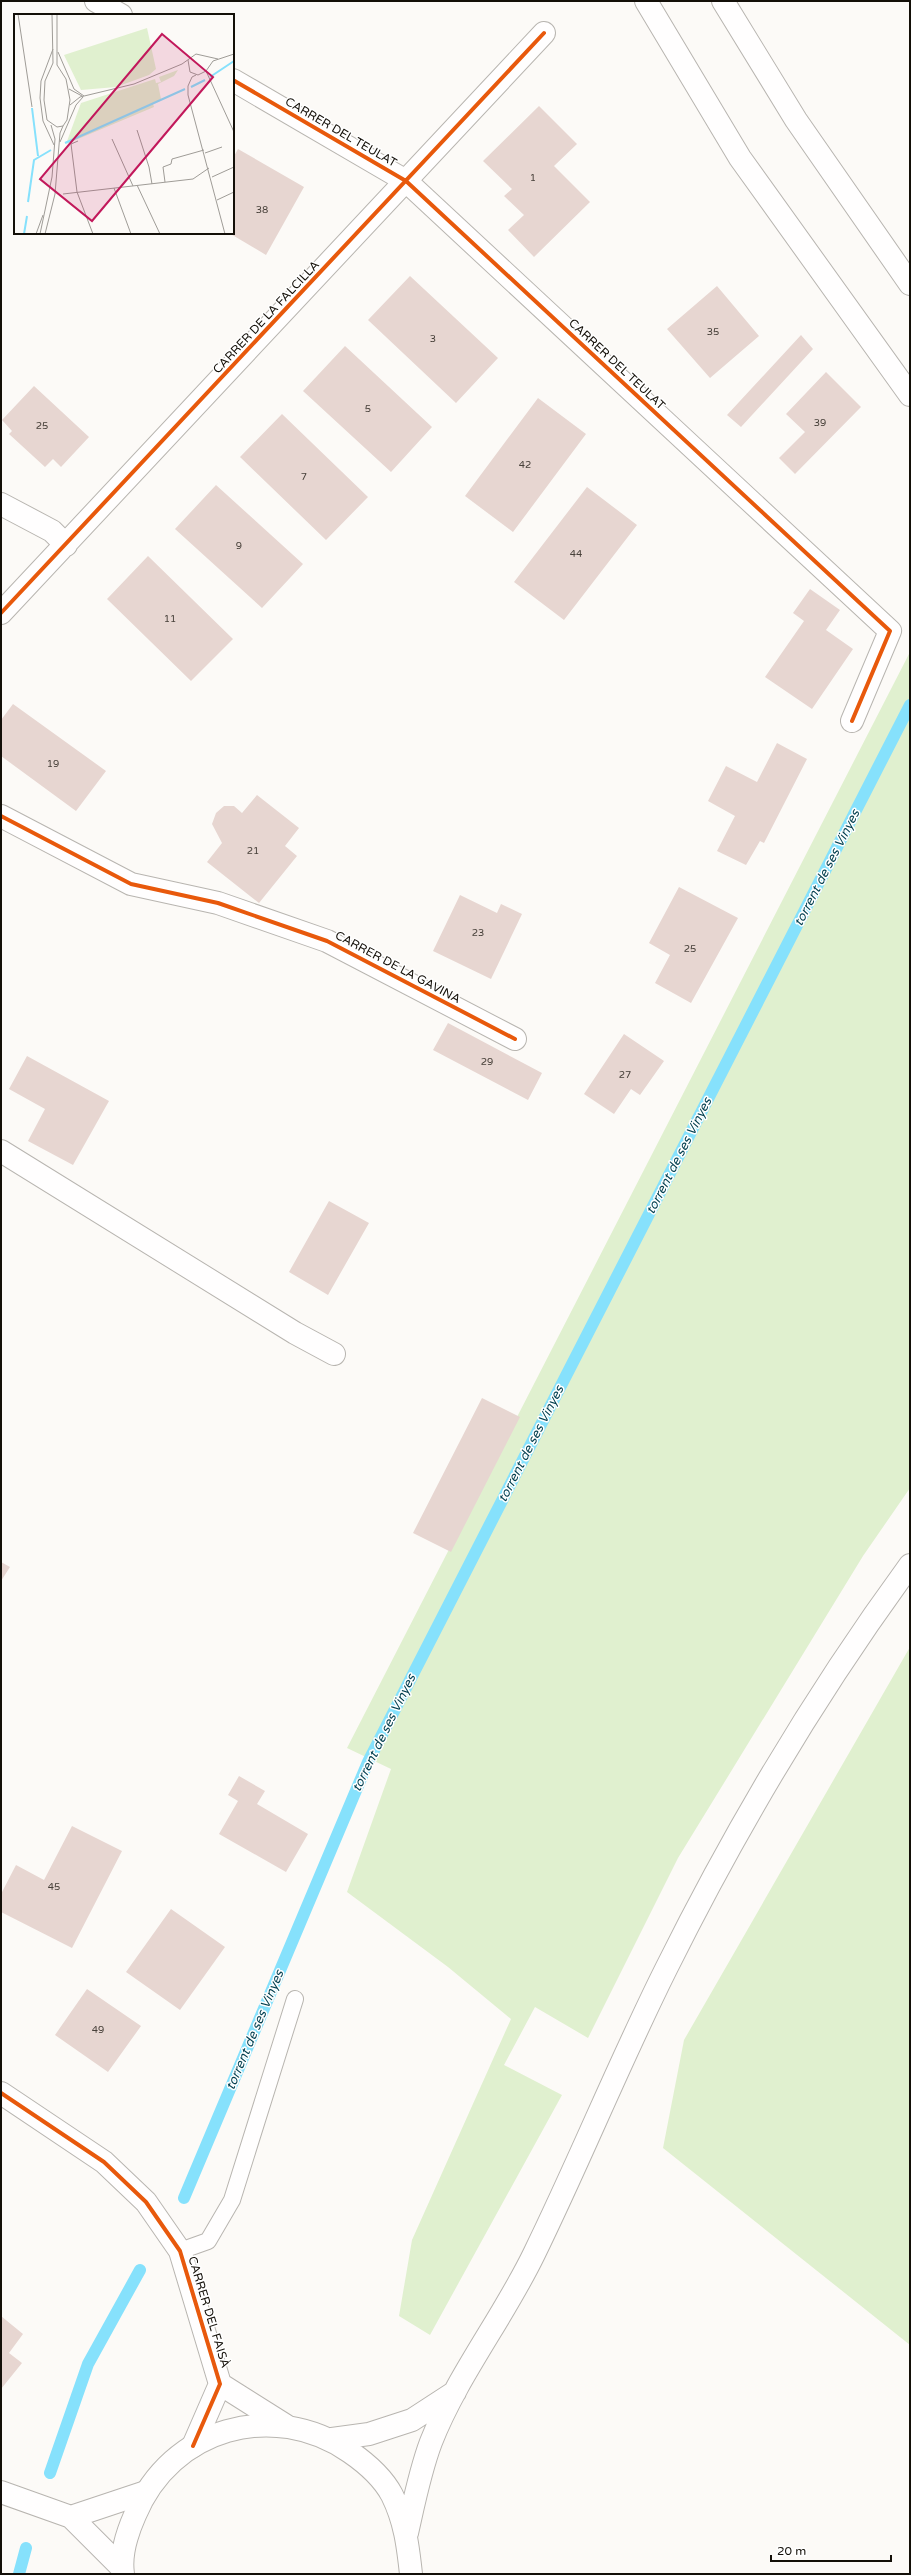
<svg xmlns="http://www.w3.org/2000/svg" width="911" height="2575" font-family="'Varela Round',sans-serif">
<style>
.green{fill:#e0f0cf}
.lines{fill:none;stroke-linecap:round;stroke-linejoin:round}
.stream{stroke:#86e1fc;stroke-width:12}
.building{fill:#e7d6d1}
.service-casing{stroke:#b8b5b0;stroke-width:18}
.minor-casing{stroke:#b8b5b0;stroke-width:24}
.secondary-casing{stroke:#b8b5b0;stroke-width:24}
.trunk-casing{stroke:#b8b5b0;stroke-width:24}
.service{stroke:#fffefe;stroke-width:16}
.minor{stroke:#fffefe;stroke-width:22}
.secondary{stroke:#fffefe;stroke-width:22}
.trunk{stroke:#fffefe;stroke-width:22}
.cycleway-casing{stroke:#fff;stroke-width:6}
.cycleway{stroke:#e8590c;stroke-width:4}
.labels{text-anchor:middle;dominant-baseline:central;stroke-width:3;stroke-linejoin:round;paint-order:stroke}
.number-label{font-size:10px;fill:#48413a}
.street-label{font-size:12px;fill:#130f08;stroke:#fff}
.water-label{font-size:13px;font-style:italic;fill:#023f4f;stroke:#fff}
.inset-river{fill:none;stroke:#86e1fc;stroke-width:2}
.inset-road{fill:none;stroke:#9f9c97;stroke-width:1}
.view{fill:#c2185b;fill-opacity:0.15;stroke:#c2185b;stroke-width:2}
.inset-edge{fill:none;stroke:#130f08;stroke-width:2}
</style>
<rect width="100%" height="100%" fill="#fcfaf7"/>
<path class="green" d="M910,652V1488L863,1556L678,1858L588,2038L535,2007L504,2065L562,2095L430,2335L399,2316L412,2240L511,2019L448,1967L347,1892L391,1769L347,1748Z
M910,1647V2345L663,2148L684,2040Z"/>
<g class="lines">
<path class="stream" d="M184,2198L368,1762L910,705
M50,2473L88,2364L140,2270
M19,2574L26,2548"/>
</g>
<path class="building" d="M539,106L577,144L554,166L590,202L534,257L508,230L524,215L504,196L512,189L483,161Z
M238,149L304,187L266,255L229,233H233V158Z
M410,276L498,358L456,403L368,320Z
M717,286L759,336L710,378L667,329Z
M801,335L813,349L741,427L727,415Z
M345,346L432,427L391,472L303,391Z
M826,372L861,407L795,474L779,458L805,432L786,414Z
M34,386L89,437L61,467L53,459L45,467L9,434L12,431L2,420Z
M538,398L586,434L513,532L465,496Z
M282,414L368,497L326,540L240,457Z
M216,485L303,564L262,608L175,529Z
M587,487L637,525L564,620L514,582Z
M148,556L233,639L191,681L107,599Z
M810,589L840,610L826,630L853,649L812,709L765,677L804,621L793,613Z
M13,704L106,771L76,811L1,756V720Z
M777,743L807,759L764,843L760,841L746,865L717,851L735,816L708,801L726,766L757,782Z
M257,795L299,828L285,846L297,856L259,903L207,862L222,843L212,824L216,813L224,806H234L242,813Z
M679,887L738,918L691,1003L655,983L670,955L649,943Z
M460,895L497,913L501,904L522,914L491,979L433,951Z
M448,1023L542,1073L528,1100L433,1050Z
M624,1034L664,1061L640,1095L631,1089L614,1114L584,1094Z
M27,1056L109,1101L73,1165L28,1141L45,1109L9,1089Z
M329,1201L369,1223L328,1295L289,1272Z
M482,1398L520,1417L451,1552L413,1533Z
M1,1562L10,1567L1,1581Z
M239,1776L265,1791L257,1804L308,1834L286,1872L219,1834L238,1801L228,1795Z
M72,1826L122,1851L72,1948L1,1912V1894L16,1865L44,1880Z
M171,1909L225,1947L180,2010L126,1972Z
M87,1989L141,2026L108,2072L55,2035Z
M1,2316L23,2334L9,2353L22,2363L1,2389Z"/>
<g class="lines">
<defs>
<path id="service" d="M180,2251L208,2241L232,2200L295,1999"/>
<path id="minor" d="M96,1L121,15
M233,80L406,181L890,631L852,721
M1,504L52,531L66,545
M1,613L544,33
M1,816L131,884L218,903L327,941L515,1039
M1,1151L295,1333L334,1354
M1,2093L104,2162L146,2202L180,2251L220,2384L193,2446
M220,2384L285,2425
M1,2492L71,2517L122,2568
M71,2517L146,2492"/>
<path id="secondary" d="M332,2439L369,2434L412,2420L455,2392
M407,2533C414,2502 420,2471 431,2442C457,2376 503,2318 534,2254C580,2160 619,2063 666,1969C736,1828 817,1692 910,1565
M123,2574C120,2554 127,2533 135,2515C171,2428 273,2399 350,2452C366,2463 383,2478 392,2495C405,2521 408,2546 411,2574"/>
<path id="trunk" d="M646,1L740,158L910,395
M723,1L796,120L910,284"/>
</defs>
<use href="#service" class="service-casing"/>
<use href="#minor" class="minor-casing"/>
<use href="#secondary" class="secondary-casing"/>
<use href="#trunk" class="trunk-casing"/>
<use href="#service" class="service"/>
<use href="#minor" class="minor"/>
<use href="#secondary" class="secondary"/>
<use href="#trunk" class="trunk"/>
<defs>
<path id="cycleway" d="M233,80L406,181L890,631L852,721
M1,613L544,33
M1,816L131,884L218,903L327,941L515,1039
M1,2093L104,2162L146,2202L180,2251L220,2384L193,2446"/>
</defs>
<use href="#cycleway" class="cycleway-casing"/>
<use href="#cycleway" class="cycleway"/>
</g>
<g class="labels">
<g class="number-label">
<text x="533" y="178">1</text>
<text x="262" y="210">38</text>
<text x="713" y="332">35</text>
<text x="433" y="339">3</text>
<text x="368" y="409">5</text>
<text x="820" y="423">39</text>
<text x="42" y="426">25</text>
<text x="525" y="465">42</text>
<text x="304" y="477">7</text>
<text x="239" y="546">9</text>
<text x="576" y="554">44</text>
<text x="170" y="619">11</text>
<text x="53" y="764">19</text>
<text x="253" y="851">21</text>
<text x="478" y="933">23</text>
<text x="690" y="949">25</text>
<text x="487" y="1062">29</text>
<text x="625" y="1075">27</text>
<text x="54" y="1887">45</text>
<text x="98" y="2030">49</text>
</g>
<g class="street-label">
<text transform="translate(341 132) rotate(30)">CARRER DEL TEULAT</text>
<text transform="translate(266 317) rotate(-47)">CARRER DE LA FALCILLA</text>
<text transform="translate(617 364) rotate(43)">CARRER DEL TEULAT</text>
<text transform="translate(398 967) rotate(28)">CARRER DE LA GAVINA</text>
<text transform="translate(209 2312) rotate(73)">CARRER DEL FAISÀ</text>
</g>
<g class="water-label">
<text transform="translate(827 868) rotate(-63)">torrent de ses Vinyes</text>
<text transform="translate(679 1156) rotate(-63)">torrent de ses Vinyes</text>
<text transform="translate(531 1444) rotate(-63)">torrent de ses Vinyes</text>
<text transform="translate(384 1733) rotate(-64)">torrent de ses Vinyes</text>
<text transform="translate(255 2030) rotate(-67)">torrent de ses Vinyes</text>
</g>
</g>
<g transform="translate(14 14)">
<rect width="220" height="220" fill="#fcfaf7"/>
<path d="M133,14L142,55L135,61L102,73L67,76L50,41ZM164,56L160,62L144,70L147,85L139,90L140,93L52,130L67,89L141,65L142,69L147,68L145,63Z" fill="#e0f0cf"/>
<path class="inset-river" d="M196,63L220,47M177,73L191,66M18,94L24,142M51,129L171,75M14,188L20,146L37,136M10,220L13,202"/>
<path class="inset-road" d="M4,0L18,93M38,0L39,49L31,67L30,86L33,106L43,113L49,112L53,106L56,86L52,65L43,51V0M39,35L27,67L26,84L29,107L40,131M44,38L60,75L70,82M174,46L176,58L184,61L192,57L199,47L220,40M192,57L220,118M182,61L178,63L174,72V81L211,220M55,75L68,82M56,91L66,83L120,70L168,50L182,40L204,45M123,116L135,153L138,170M98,125L119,172M64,127L57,130L63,178L79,220M46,128L62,91L69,83M191,139L208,133M198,163L220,153M151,168L149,153L157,150L158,145L190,136M123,171L146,220M100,174L117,220M49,180L179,165L195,154M203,186L220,178M22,220L29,201M26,220L38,163L41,125L37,111M31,220L41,180L46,119L49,112"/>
<path class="view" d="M148,20L199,63L78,207L26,165Z"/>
<rect width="220" height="220" class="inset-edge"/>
</g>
<rect width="911" height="2575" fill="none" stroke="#130f08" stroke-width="4"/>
<path d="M771 2555v6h120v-6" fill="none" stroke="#130f08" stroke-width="2"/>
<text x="777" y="2555" font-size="12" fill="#130f08" stroke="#ffffff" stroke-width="3" paint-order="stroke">20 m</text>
</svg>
